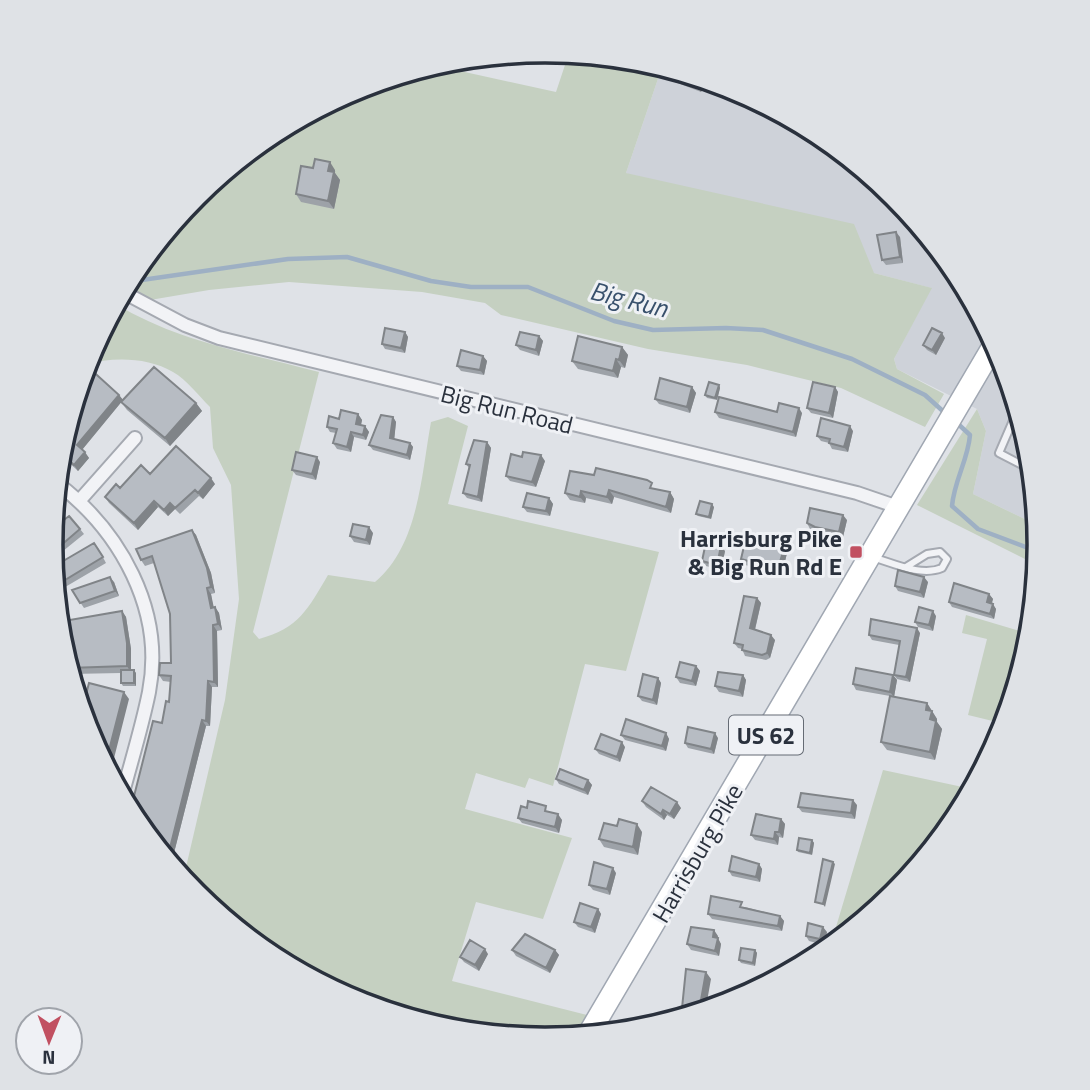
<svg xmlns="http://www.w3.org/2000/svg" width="1090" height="1090" font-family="'Titillium Web',sans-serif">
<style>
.built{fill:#ced2d9}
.green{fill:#c5d0c1}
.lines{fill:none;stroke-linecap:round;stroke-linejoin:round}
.stream{stroke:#9eb0c4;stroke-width:4.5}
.lane-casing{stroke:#a5a9b1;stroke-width:10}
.street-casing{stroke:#a5a9b1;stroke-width:16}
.primary-casing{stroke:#a0a7b2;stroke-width:24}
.lane{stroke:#f2f3f6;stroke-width:6}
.street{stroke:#f2f3f6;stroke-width:12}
.primary{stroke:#fff;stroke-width:21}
.wall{fill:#9da2a8}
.shaded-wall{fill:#808488}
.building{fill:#b7bcc3;stroke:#808488;stroke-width:2}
.poi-dot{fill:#c15061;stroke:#eff1f5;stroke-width:2.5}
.labels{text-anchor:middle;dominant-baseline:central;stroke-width:6;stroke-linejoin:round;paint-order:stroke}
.shield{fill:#eff1f5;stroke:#656b74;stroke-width:2}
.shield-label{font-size:23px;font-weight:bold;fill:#2a313d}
.street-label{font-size:24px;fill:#2a313d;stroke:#eff1f5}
.poi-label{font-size:24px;font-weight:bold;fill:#2a313d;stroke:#eff1f5;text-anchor:end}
.water-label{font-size:26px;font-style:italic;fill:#38506c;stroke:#eff1f5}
.rim{fill:none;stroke:#2a313d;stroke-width:3.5}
</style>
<rect width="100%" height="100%" fill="#dfe2e7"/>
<path class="built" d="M662,67L735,89L820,134L895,196L956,271L1002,356L1030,449L1037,525L973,494L986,431L977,409L897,369L894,359L931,288L874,273L626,173Z"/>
<path class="green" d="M569,53L642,60L662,67L626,173L854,224L874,273L932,288L894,359L897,369L944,394L925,427L841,388L747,365L648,349L501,315L485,303L422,292L289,282L209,290L150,300L126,285L134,270L196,195L271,134L356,88L433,65L556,92Z
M116,304C176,341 251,354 319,372L253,632L259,639C299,628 308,609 328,575L375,582C419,545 421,476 431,422L448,417L468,426L448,504L659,552L626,671L585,664L553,786L529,778L525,788L476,773L465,809L572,838L543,919L476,902L452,981L587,1015L574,1036C453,1048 327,1002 234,926C216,911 198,898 183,880L225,700L239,599L231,485L213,448L210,407C199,396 187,380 173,372C148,357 113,357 86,364Z
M977,409L986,431L973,494L1037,525V565L917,505Z
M966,615L1030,634L1005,724L968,715L987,639L962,633Z
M883,770L972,789C936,857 889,899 830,947Z"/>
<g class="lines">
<path class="stream" d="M128,282L288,259L347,257L431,281L471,287H528L614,321L653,330L726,328L763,330L852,359L925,395L945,413
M957,423L970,435C968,460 954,481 952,506L978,529L1039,552"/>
<defs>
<path id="lane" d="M1018,409L999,453L1032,470
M872,557C893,563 921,577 942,568L947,559L940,552L927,554L906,567"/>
<path id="street" d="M123,292L185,325L219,338L857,493L898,507
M57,483C120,531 165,610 149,692C142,727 131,762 122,796
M80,500L135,438"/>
<path id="primary" d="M588,1035L995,343"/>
</defs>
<use href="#lane" class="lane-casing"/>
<use href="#street" class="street-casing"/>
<use href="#primary" class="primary-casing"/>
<use href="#lane" class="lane"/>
<use href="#street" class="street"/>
<use href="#primary" class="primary"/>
</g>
<path class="wall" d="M516,54L518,60L504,65L500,60Z
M670,75L707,80L701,92L675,82Z
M313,168L335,170V173L340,180L334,209L301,202L296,194Z
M900,237L903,263L886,265L882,260Z
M405,332L408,337L405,353L385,349L382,344Z
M539,336L543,341L539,356L520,350L516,345Z
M945,338L936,355L927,350L923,345Z
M622,347L628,355L625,368L621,367L618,378L578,369L572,361Z
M483,356L487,361L484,375L461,371L457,366Z
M719,385L720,388L717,400L707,398L705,395Z
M692,387L696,393L690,413L659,404L655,399Z
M835,387L838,392L833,418L811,413L807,408Z
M119,395L123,400L82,450L89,458L78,471L60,454V448Z
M121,402L196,403L202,411L170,446L127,410Z
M715,412H777L802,413L796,437L719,418Z
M358,414L362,420L361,425L365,426L369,432L366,440L354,437L351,452L337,449L333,443L336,433L330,432L327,427L339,419Z
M393,417L396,422L394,439L410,443L413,447L410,460L373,450L369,445Z
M853,431L848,452L832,449L829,443L821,441L817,436Z
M487,442L491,448L482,502L467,498L463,493L469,468L466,464Z
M522,457L545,461L536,487L510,481L506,476Z
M320,462L316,480L296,475L292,470Z
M570,471L670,492L674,499L671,513L614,497L612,504L586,498L585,503L570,500L565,493Z
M150,474L215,484L203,499L199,496L180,514L175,509L168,516L158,507L138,530L109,503L105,497L120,488Z
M549,498L553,504L550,516L527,512L523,507Z
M714,507L711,519L698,516L696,514Z
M847,520L843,537L818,533L810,529L807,523Z
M80,529L84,534L52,560L51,545Z
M192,530L196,535L211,573L215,593L211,594L213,607H215L219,613L222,630L217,631L218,687H212L210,726H206L174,853L170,852L134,819L162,723L169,702L171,682L163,681L159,675L171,663L170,614L154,563L145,566L141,560Z
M373,533L370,545L354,542L350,536Z
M98,548L106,563L55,593L53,567Z
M725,551L721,570L706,566L702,561Z
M787,553L782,574L745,565L741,559Z
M114,582L119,596L84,608L72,590Z
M928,582L924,598L898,591L895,586Z
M989,594L993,599L992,604L996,609L994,619L952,607L949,602Z
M757,598L761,603L755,630L775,640L770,658L766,660L745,656L742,649L738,648L734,643Z
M122,611L126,617L131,649V670L136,673V686H123L121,683V673L71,674V677L60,641Z
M936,616L933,631L918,627L915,622Z
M920,633L910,682L897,679L894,675L899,645L872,640L869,635Z
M696,666L700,671L696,686L680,683L676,677Z
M743,675L746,680L743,697L719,692L715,686Z
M893,675L897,680L894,697L927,703L937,719V722L942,729L935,760L887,750L881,742L890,696L856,690L853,684Z
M658,678L661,683L657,705L642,701L638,696Z
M666,733L669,739L666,751L625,740L621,735Z
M718,738L714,754L688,748L685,743Z
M625,747L620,762L599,754L595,749Z
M556,779L588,780L592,785L588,795L559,784Z
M642,801L681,808L674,819L667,815L664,820L646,807Z
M857,805L855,819L802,812L798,807Z
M550,812L562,820L559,833L522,823L518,818Z
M781,819L785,824L783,838L779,837L778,845L755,840L751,835Z
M617,826L642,832L638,855L604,847L599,839Z
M812,840L814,843L812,855L798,852L797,850Z
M759,864L762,869L760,882L732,876L729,871Z
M616,873L610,895L593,890L589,885Z
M745,907L780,916L784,921L782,931L712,919L708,914Z
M598,909L601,914L595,933L578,927L574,922Z
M827,932L824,945L809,941L806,936Z
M718,936L717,938L721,944L719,956L691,950L687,944Z
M512,950H555L559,955L550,973L516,956Z
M755,950L757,953L755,966L741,963L739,960Z
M488,954L479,971L464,962L460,957Z"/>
<path class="shaded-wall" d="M700,78L707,80L701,92L696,85Z
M330,162L335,170V173L340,180L334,209L328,201V171Z
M896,232L900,237L903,263L900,257Z
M405,332L408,337L405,353L401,348Z
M942,333L945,338L936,355L932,350Z
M539,336L543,341L539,356L536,350Z
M622,347L628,355L625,368L619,360Z
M483,356L487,361L484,375L480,370Z
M616,359L621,367L618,378L613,371Z
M719,385L720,388L717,400L715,398Z
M692,387L696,393L690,413L687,407Z
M835,387L838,392L833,418L829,413Z
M119,395L123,400L81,451L77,445Z
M196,403L202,411L170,446L165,438Z
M799,408L802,413L796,437L793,432Z
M358,414L362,420L360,429L356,424Z
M393,417L396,422L394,442L390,438Z
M365,426L369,432L366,440L363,435Z
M850,426L853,431L848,452L844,447Z
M351,432L354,437L351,452L347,447Z
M487,442L491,448L482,502L478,497Z
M410,443L413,447L410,460L407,455Z
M85,452L89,458L78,471L74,465Z
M541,455L545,461L536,487L532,482Z
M317,457L320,462L316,480L312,474Z
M211,478L215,484L203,499L198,493Z
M609,490L614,497L612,504L607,497Z
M581,491L586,498L585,503L580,497Z
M670,492L674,499L671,513L666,507Z
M549,498L553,504L550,516L546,511Z
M154,501L158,507L138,530L134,523Z
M170,503L175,509L168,516L164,510Z
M712,504L714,507L711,519L709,517Z
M843,515L847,520L843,537L839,532Z
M369,527L373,533L370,545L366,540Z
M192,530L196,535L211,573L215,593L211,587Z
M721,546L725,551L721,570L717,565Z
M784,548L787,553L782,574L778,569Z
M110,577L114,582L119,596L115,591Z
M924,577L928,582L924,598L920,592Z
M207,588L211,594L215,613L211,608Z
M989,594L993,599L990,607L987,602Z
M757,598L761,603L754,633L750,628Z
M993,604L996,609L994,619L990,614Z
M215,607L219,613L222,630L218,624Z
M122,611L126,617L131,649V673L127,666Z
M933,611L936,616L933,631L929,625Z
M213,625L217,631L218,687L214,682Z
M917,628L920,633L910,682L906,677Z
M771,635L775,640L770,658L767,653Z
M696,666L700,671L696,686L692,681Z
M134,670L136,673V686L134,683Z
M743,675L746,680L743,697L739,691Z
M893,675L897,680L894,697L890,692Z
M658,678L661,683L657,705L653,700Z
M208,681L212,687L210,726L206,721Z
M124,692L129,699L110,774L105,766Z
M927,703L937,719V722L942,729L935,760L930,752L926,710Z
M202,720L206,726L174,853L170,848Z
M666,733L669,739L666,751L662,746Z
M715,733L718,738L714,754L711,749Z
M622,742L625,747L620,762L617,757Z
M588,780L592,785L588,795L584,790Z
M853,800L857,805L855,819L851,813Z
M677,802L681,808L674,819L670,814Z
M663,810L667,815L664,820L661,814Z
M558,814L562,820L559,833L555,827Z
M781,819L785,824L783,838L779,832Z
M637,824L642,832L638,855L633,847Z
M775,832L779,837L778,845L774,839Z
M812,840L814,843L812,855L810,853Z
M166,847L170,852L168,860L163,855Z
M833,862L835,864L825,907L823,904Z
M759,864L762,869L760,882L756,877Z
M613,868L616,873L610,895L607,889Z
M598,909L601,914L595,933L591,927Z
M780,916L784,921L782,931L778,926Z
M823,927L827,932L824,945L820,939Z
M714,930L718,936L716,943L713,937Z
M718,938L721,944L719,956L715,951Z
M485,949L488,954L479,971L475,965Z
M555,950L559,955L550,973L546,968Z
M755,950L757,953L755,966L753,963Z
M706,972L711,979L706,1007L701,1000Z"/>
<path class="building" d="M514,54L515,55L500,60L499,55Z
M672,70L700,78L696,85L670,75Z
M315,159L330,162L328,171L334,172L328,201L296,194L301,166L313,168Z
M896,232L900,257L882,260L877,235Z
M385,328L405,332L401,348L382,344Z
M932,328L942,333L932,350L923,345Z
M520,332L539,336L536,350L516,345Z
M578,336L622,347L619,360L616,359L613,371L572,361Z
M461,350L483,356L480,370L457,366Z
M87,366L119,395L77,445L85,452L74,465L60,452V448L84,370Z
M154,367L196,403L165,438L121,402Z
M660,378L692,387L687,407L655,399Z
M709,382L719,385L715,398L705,395Z
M813,382L835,387L829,413L807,408Z
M719,397L777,412L779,403L799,408L793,432L715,412Z
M341,410L358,414L356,424L365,426L363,435L351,432L347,447L333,443L337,429L327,427L329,416L339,419Z
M381,415L393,417L390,438L410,443L407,455L369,445Z
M821,418L850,426L844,447L829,443L830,439L817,436Z
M474,440L487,442L478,497L463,493L470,465L466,464Z
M176,446L211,478L198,493L195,490L175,508L170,503L164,510L154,501L134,523L105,497L116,484L120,488L141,465L150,474Z
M296,452L317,457L312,474L292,470Z
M523,452L541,455L532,482L506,476L511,454L522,457Z
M596,468L647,480L652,483L650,488L670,492L666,507L609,490L607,497L581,491L580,497L565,493L570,471L594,475Z
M527,493L549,498L546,511L523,507Z
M700,501L712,504L709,517L696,514Z
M810,508L843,515L839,532L815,527L807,523Z
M69,516L80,529L52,553L51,545L52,529Z
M353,524L369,527L366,540L350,536Z
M192,530L207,568L211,587L207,588L211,608L215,607L218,624L213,625L214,682L208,681L206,721L202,720L170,848L166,847L163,855L134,819L130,812L153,721L162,723L166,701L169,702L171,676L159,675L160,663H171L170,614L152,556L141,560L136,549Z
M706,542L721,546L717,565L702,561Z
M745,542L784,548L778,569L741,559Z
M94,543L103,557L55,586L53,567Z
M898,570L924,577L920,592L895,586Z
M110,577L115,591L80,603L72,590Z
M954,583L989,594L987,602L993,604L990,614L949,602Z
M744,596L757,598L750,628L771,635L767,653L762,655L742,650L743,645L734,643Z
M919,607L933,611L929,625L915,622Z
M122,611L127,643V666L68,668L60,641L58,622Z
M871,619L917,628L906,677L894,675L900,641L869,635Z
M680,662L696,666L692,681L676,677Z
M856,668L893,675L890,692L853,684Z
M121,670H134V683H121Z
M718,672L743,675L739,691L715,686Z
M643,674L658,678L653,700L638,696Z
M89,683L124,692L105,766L88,734L81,710H82Z
M890,696L927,703L926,710L932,711L930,719L936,721L930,752L881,742Z
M626,719L666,733L662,746L621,735Z
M688,727L715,733L711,749L685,743Z
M601,734L622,742L617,757L595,749Z
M560,769L588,780L584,790L556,779Z
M651,787L677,802L670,814L663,810L661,814L642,801Z
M801,793L853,800L851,813L798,807Z
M528,801L546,806L545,811L558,814L555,827L518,818L521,806L527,808Z
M756,814L781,819L779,832H775L774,839L751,835Z
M619,819L637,824L633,847L599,839L604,823L617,826Z
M799,838L812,840L810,853L797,850Z
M732,856L759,864L756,877L729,871Z
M823,859L833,862L823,904L815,902Z
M594,862L613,868L607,889L589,885Z
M711,896L742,902L740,907L780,916L778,926L708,914Z
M580,903L598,909L591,927L574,922Z
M808,923L823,927L820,939L806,936Z
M691,927L714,930L713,937L718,938L715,951L687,944Z
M525,934L555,950L546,968L512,950Z
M470,940L485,949L475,965L460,957Z
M741,948L755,950L753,963L739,960Z
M686,969L706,972L701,1000L722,1004L721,1006L681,1018Z"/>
<rect class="poi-dot" x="849" y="545" width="14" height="14" rx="3.5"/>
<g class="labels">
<rect class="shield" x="729" y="715.5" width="74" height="39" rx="5"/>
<g class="shield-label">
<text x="766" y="735">US 62</text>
</g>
<g class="street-label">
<text transform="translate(507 409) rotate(14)">Big Run Road</text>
<text transform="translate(697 853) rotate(-60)">Harrisburg Pike</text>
</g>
<g class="poi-label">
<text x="842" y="538">Harrisburg Pike<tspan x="842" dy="28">&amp; Big Run Rd E</tspan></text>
</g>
<g class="water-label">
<text transform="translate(629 299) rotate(14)">Big Run</text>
</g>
</g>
<path d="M0 0H1090V1090H0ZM63 545a482 482 0 1 1 964 0a482 482 0 1 1-964 0Z" fill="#dfe2e6" fill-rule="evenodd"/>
<path class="rim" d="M63 545a482 482 0 1 1 964 0a482 482 0 1 1-964 0Z"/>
<g transform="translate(49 1041) rotate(181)"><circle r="33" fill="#eff1f5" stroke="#a0a4ab" stroke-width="2"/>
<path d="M0-5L12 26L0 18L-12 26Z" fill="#c15061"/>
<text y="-10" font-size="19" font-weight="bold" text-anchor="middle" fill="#2a313d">N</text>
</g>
</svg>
